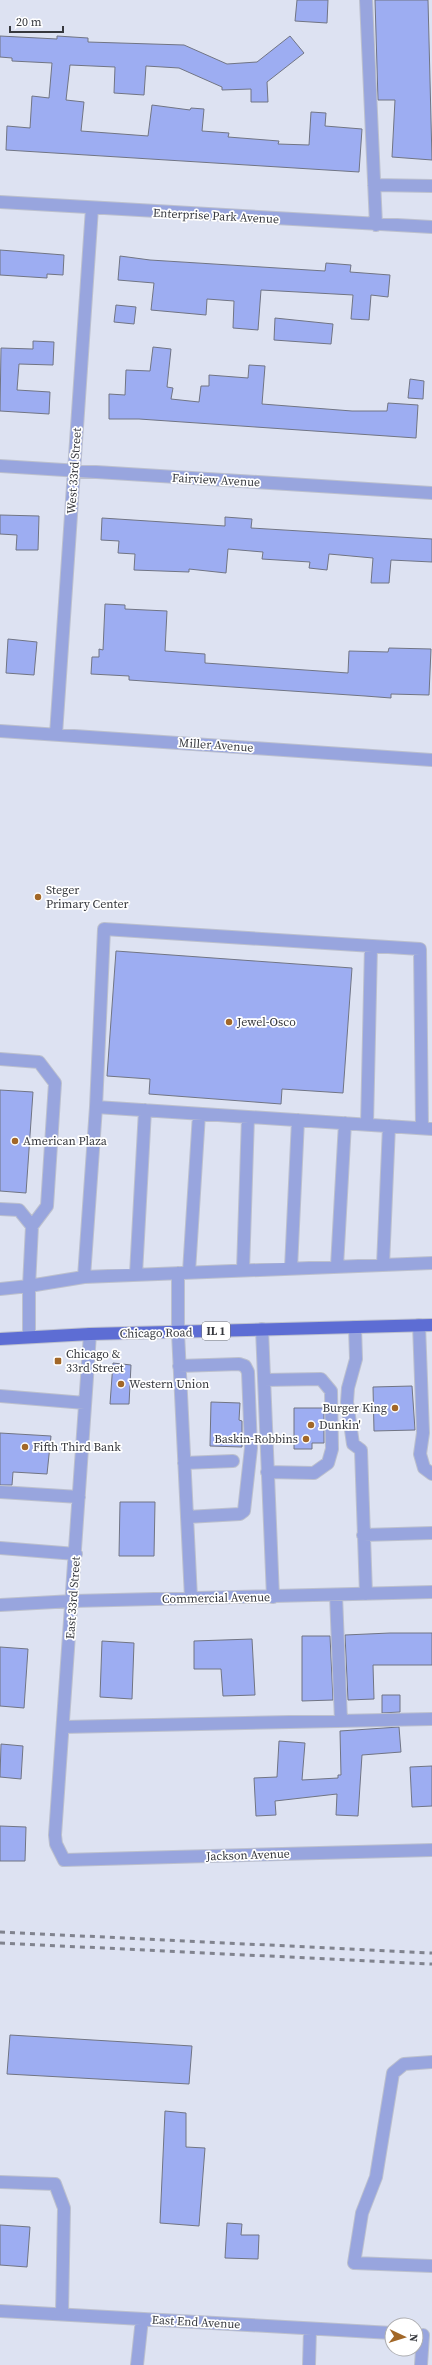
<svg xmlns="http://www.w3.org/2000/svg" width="432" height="2365" font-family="'Source Serif 4',serif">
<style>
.building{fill:#9dadf2;stroke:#717584}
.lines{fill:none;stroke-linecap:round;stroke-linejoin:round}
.minor-casing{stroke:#bcc0ce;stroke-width:14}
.major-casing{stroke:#bcc0ce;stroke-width:14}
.minor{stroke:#98a5de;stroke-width:12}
.major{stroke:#5d6dd4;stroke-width:12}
.rail{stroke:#80838e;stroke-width:3;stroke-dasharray:5 5;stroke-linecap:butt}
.poi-dot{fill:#a26728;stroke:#fff;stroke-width:1.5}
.labels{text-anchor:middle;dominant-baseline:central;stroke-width:3.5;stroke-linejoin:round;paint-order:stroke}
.shield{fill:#fff;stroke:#727478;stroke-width:1}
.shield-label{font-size:11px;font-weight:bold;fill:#36383e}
.street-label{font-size:12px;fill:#36383e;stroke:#fff}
.poi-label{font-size:12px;fill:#36383e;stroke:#fff;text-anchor:start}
</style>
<rect width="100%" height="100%" fill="#dde2f2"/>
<path class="building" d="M297,0H328L327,23L295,21Z
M375,0H428L432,160L392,157L395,100H378Z
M0,36L57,39V36L88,38V42L184,45L227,64L257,62L290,36L304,53L267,82L268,102H251V89L222,90V87L179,68L146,66L144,95L114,93L115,67L70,65L66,100L84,102L81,131L148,136L152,105L190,110L191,108L204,109L202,131L229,133L228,137L279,141L278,144L309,145L311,112L326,113L325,126L362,129L359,172L6,150L7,126L30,128L32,96L49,98L52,63L12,61V58L0,57Z
M0,250L64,255L63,275L47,274V278L0,275Z
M120,256L150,260L325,271L326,263L351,265L350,272L390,275L388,297L371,295L369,320L351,319L353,295L261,290L258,330L233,328L234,301L207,299L206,315L151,310L154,283L118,280Z
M116,305L136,307L134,324L114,322Z
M275,318L333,324L331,344L274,340Z
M33,341L54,342L53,365L19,364L17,390L50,392L49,414L0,411L1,348L33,349Z
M153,347L171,349L167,387L173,388L171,399L199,402L201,386H209V375L248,378L249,365L265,366L262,404L352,411H387L388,403L418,405L416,438L139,419H109V394L125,395L126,370L150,371Z
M410,379L424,381L423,399L408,398Z
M0,515L39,516L38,550H16L17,535L0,534Z
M225,517L252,519L251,528L432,539V562L391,560L389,583H371L373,558L329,554L327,570L309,568L310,562L262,559L263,552L228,549L226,573L189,569V572L134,570L135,554L118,553L119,541L101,540L102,518L225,526Z
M105,604L125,605V609L167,611L165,651L205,654V663L348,673L349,651L388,652L389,648L431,649L429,695L391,694V698L365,696L129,680V676L91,674L92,657H99V649L103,650Z
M8,639L37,642L34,675L6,673Z
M116,951L352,968L343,1093L282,1089L281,1104L149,1094L150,1079L107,1076Z
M0,1090L33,1092L26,1193L0,1191Z
M113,1363L131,1365L129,1404H110Z
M412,1386L415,1430L374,1431L373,1387Z
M211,1402L240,1403L239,1420L242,1421V1447L210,1446Z
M294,1408H324V1443H312V1449H294Z
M0,1433L51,1436L47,1474L13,1472L12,1485H0Z
M120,1502H155L154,1556H119Z
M390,1633H432V1665H373L374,1699L348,1700L345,1635Z
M302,1636H330L333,1700L302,1701Z
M252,1639L255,1695L223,1696L221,1669H194V1641Z
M102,1641L134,1643L132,1699L100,1697Z
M0,1647L28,1649L24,1708L0,1706Z
M382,1695H400V1712L382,1713Z
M399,1727L401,1752L362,1755L358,1816L336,1815L337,1794L275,1801L276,1815L256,1816L254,1778L277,1777L279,1741L305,1743L302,1780L338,1778V1775H341L340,1731Z
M1,1744L23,1746L21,1779L0,1777Z
M432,1766V1806L412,1807L410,1767Z
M0,1826L26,1827L25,1861H0Z
M10,2035L192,2046L189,2084L7,2074Z
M165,2111L186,2113V2147L205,2148L199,2226L160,2223Z
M227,2223L242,2224L241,2235H259L258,2259L225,2258Z
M0,2225L30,2227L27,2267L0,2265Z"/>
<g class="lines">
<defs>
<path id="minor" d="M366,0L376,225
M374,185L432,186
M0,202L432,227
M0,466L432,493
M0,731L432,760
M56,734L92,208
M0,1059L39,1062L55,1083L47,1206L32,1226
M96,1107L432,1129
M367,1125L371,946
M0,1209L19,1210L32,1226L29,1286L0,1289
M383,1265L389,1126
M337,1266L345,1123
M291,1268L298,1120
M243,1270L248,1117
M189,1272L199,1114
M178,1273V1333L191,1598
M136,1274L145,1110
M84,1277L96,1107L104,929L420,949L422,1128
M419,1325L423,1433L420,1454L424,1468L432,1474
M355,1327L356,1359L348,1388L347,1402L353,1444L361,1450L366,1594
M262,1329L273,1597
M90,1334L55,1835L56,1844L64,1860L432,1850
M29,1337V1286L84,1277L432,1263
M179,1366L239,1364L245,1366L248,1372L251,1448L244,1511L240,1514L187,1517
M264,1380L321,1379L331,1391L332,1449L328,1463L314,1473L267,1472
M0,1396L85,1403
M184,1463L233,1461
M0,1492L79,1497
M363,1535L432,1533
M0,1548L76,1554
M336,1595L341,1721
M0,1605L73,1601L432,1592
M63,1727L432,1719
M432,2062L404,2064L393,2073L376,2177L362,2213L354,2263L432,2266
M0,2182L55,2184L64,2208L62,2314
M0,2311L392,2333
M137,2365L142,2319
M309,2365L310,2329
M421,2365L423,2335"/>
<path id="major" d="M0,1339L90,1334L432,1325"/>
</defs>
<use href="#minor" class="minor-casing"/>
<use href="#major" class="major-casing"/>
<use href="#minor" class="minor"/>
<use href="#major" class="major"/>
<path class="rail" d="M0,1932L432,1953
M0,1943L432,1964"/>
</g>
<g class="poi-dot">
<circle cx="38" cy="897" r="4"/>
<circle cx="229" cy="1022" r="4"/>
<circle cx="15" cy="1141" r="4"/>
<rect x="54" y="1357" width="8" height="8" rx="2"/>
<circle cx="121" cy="1384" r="4"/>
<circle cx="395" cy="1408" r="4"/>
<circle cx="311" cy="1425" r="4"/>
<circle cx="306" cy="1439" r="4"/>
<circle cx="25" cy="1447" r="4"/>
</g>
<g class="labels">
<rect class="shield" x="202" y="1322" width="28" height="18" rx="3"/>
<g class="shield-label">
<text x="216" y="1331">IL 1</text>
</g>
<g class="street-label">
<text transform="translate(216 216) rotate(3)">Enterprise Park Avenue</text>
<text transform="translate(74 471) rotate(-86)">West 33rd Street</text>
<text transform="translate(216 480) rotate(3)">Fairview Avenue</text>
<text transform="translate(216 745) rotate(4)">Miller Avenue</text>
<text transform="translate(156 1333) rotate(-1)">Chicago Road</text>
<text transform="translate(73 1598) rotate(-86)">East 33rd Street</text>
<text transform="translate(216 1598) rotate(-1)">Commercial Avenue</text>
<text transform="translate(248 1855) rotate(-2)">Jackson Avenue</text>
<text transform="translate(196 2322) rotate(3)">East End Avenue</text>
</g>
<g class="poi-label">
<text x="46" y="890">Steger<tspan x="46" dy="14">Primary Center</tspan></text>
<text x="237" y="1022">Jewel-Osco</text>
<text x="23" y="1141">American Plaza</text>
<text x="66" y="1354">Chicago &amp;<tspan x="66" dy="14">33rd Street</tspan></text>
<text x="129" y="1384">Western Union</text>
<text x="387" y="1408" text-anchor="end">Burger King</text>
<text x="319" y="1425">Dunkin'</text>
<text x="298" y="1439" text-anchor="end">Baskin-Robbins</text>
<text x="33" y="1447">Fifth Third Bank</text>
</g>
</g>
<g transform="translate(404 2337) rotate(94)"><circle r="19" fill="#ffffff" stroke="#afafb2"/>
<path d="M0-3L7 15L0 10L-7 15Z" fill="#a26728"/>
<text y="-6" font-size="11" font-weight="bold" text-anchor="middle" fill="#36383e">N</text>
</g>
<path d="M10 26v6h53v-6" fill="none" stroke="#36383e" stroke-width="2"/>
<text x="16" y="26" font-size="12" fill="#36383e" stroke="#ffffff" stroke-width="3" paint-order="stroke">20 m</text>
</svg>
